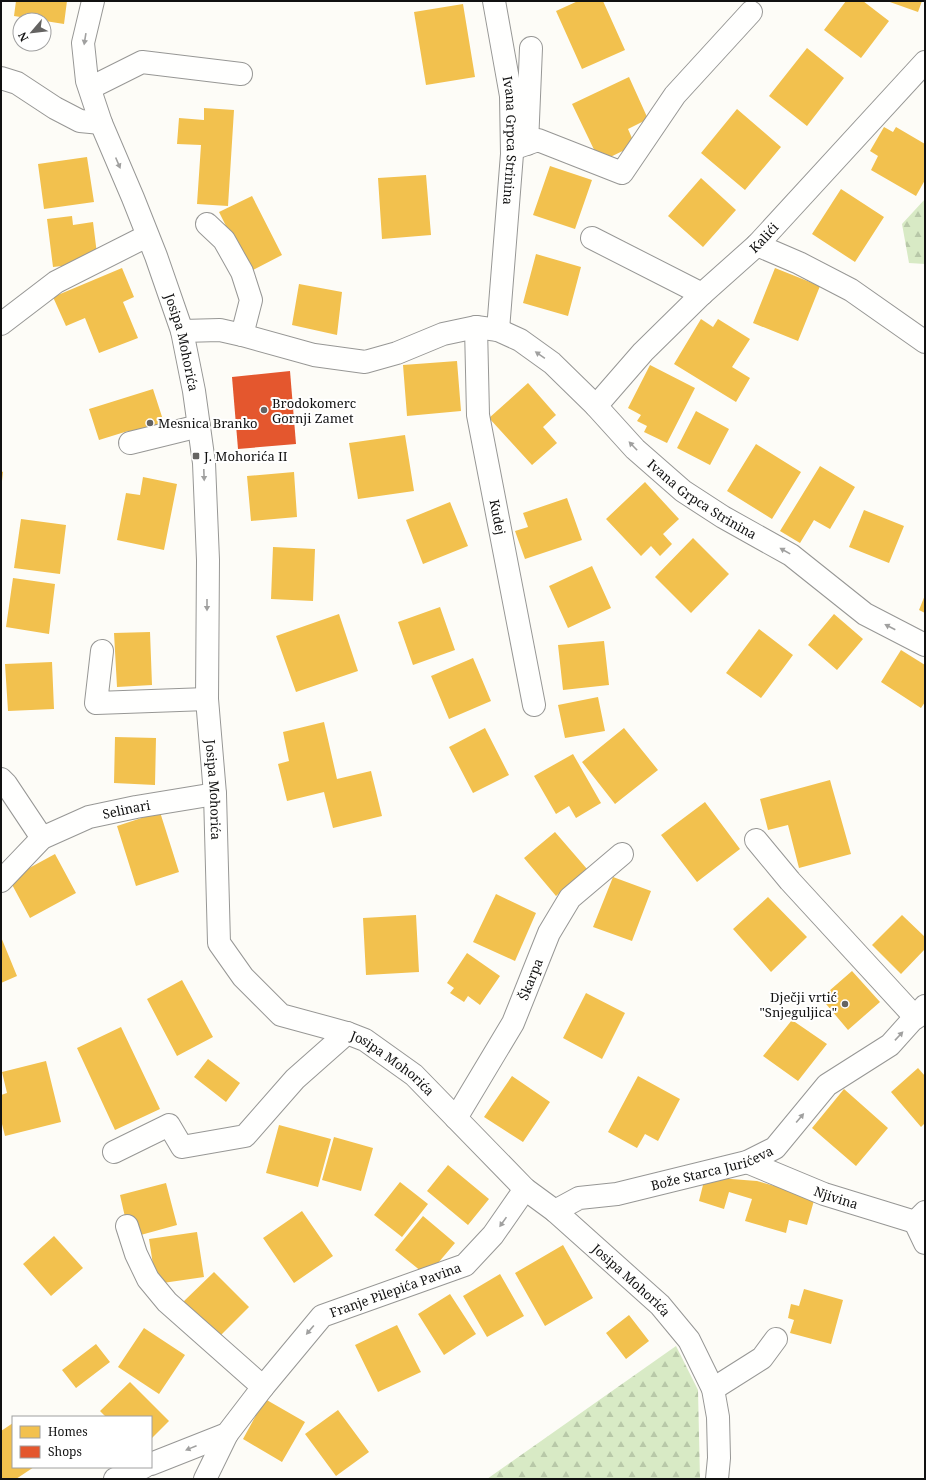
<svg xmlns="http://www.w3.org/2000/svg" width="926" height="1480" font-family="'Noto Serif',serif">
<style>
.forest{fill:url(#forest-firs)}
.homes{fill:#f2c14e}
.shops{fill:#e4572e}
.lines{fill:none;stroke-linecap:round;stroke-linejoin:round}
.minor-casing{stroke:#979795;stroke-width:24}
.minor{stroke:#fffffe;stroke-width:22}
.oneway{fill:#a0a09f}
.poi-dot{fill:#646362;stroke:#fff;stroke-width:1.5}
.labels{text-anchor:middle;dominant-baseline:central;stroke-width:4;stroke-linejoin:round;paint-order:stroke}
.street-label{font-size:13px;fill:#111;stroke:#fff}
.poi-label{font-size:13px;fill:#111;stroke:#fff;text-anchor:start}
</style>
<defs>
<pattern id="forest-firs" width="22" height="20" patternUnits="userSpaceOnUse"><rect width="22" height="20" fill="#d8eac5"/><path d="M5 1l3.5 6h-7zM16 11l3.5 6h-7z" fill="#b8c8a8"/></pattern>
</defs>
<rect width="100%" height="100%" fill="#fdfcf7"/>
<path class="forest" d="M925,199V264L909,263L902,224Z
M676,1346L698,1390L700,1479H487Z"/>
<path class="homes" d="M16,1H67L64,24L14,16Z
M578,1H603L625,50L582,69L556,11Z
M846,1H863L889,21L861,58L824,30Z
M887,1H922L918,12Z
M463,4L475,77L426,85L414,12Z
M807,48L844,78L807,126L769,96Z
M629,77L648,119L628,129L635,145L600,162L572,104Z
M204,108L234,110L228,206L197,204L201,145L177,144L179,118L204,120Z
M737,109L781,147L745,190L701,153Z
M884,127L893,132L896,127L925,144V180L916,196L871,170L878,156L870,151Z
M87,157L94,202L44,209L38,164Z
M550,166L592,180L575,229L533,215Z
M426,175L431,235L382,239L378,178Z
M701,178L736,210L703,247L668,216Z
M841,189L884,217L855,262L812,234Z
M252,196L282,255L249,272L219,212Z
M72,216L73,225L93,222L98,262L53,267L47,219Z
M536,254L581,267L568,316L523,303Z
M122,268L134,297L123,302L138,338L99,353L85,318L66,326L53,297Z
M775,268L820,286L798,341L753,323Z
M299,284L342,292L337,335L292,325Z
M701,319L713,327L718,319L750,339L732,367L750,378L736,402L674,364Z
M457,361L461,411L407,416L403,365Z
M650,365L695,388L667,443L644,432L647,426L637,421L641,415L628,408Z
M528,383L556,415L543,427L557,443L532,465L489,418Z
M153,389L165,426L131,437L128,431L99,440L89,409Z
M696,411L729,429L710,465L677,448Z
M405,435L414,491L358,499L349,443Z
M756,444L801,472L772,519L727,491Z
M820,466L855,487L830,529L814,520L800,543L780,531Z
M1,471L3,472L2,481H1Z
M294,472L297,517L251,521L247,476Z
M143,477L177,484L164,550L117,540L126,493L140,495Z
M645,482L679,519L663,534L672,544L660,556L651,546L641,556L606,519Z
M567,498L582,540L525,559L515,531L528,527L523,513Z
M450,502L468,546L423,564L406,520Z
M864,510L904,526L889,563L849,547Z
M21,519L66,525L60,574L14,568Z
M693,538L729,574L691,613L655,577Z
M273,547L315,549L313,601L271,599Z
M592,566L611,608L568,628L549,586Z
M13,578L55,584L49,634L6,627Z
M925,595V613L919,610Z
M440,607L455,650L413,665L398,622Z
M339,614L358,671L296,692L276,636Z
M834,614L863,639L837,670L808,645Z
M759,629L793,655L761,698L726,673Z
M150,632L152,685L117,687L114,633Z
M604,641L609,685L563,690L558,645Z
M901,650L925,665V702L921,708L881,682Z
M473,658L491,701L449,719L431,676Z
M52,662L54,709L8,711L5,664Z
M598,697L605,731L565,738L558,705Z
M324,722L337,779L371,771L382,816L333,828L324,792L287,801L278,764L289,761L283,732Z
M485,728L509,775L473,793L449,747Z
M624,728L658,770L615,804L582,762Z
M115,737L156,738L155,785L114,783Z
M573,754L601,803L576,818L569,806L556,814L534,776Z
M830,780L851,854L799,868L788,825L768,830L760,799Z
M705,802L740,849L697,882L661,835Z
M160,812L179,872L136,886L117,826Z
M555,832L587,869L556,896L524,858Z
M55,854L76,893L30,918L9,879Z
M613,877L651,891L632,941L593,927Z
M496,894L536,913L515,961L473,942Z
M768,897L807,937L771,972L733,929Z
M416,915L419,972L366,975L363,918Z
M902,915L925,937V949L901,974L872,945Z
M1,937L17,976L1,983Z
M467,953L500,976L480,1005L468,996L464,1002L450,993L454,988L447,983Z
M852,971L880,1002L848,1030L821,998Z
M182,980L213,1037L177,1056L147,999Z
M586,993L625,1013L602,1059L563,1038Z
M792,1020L827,1044L798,1081L763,1056Z
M121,1027L160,1109L115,1130L77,1048Z
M208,1059L240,1083L226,1102L194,1077Z
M46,1061L61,1122L5,1136L1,1120V1095L7,1093L2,1072Z
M918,1068L925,1076V1123L921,1127L891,1092Z
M512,1076L550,1102L523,1142L484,1117Z
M638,1076L680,1099L658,1141L645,1134L637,1148L608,1132Z
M844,1089L888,1128L856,1166L812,1128Z
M279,1125L331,1139L318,1187L266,1173Z
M334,1137L373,1148L361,1191L322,1180Z
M448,1165L489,1199L468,1225L427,1191Z
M705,1177L757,1181L815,1197L807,1225L789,1220L786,1233L745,1221L752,1199L729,1192L724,1209L699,1201Z
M400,1182L428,1204L402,1237L374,1215Z
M166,1183L177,1225L137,1236L131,1215L125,1217L120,1195Z
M302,1211L333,1256L294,1283L263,1238Z
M423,1216L455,1243L427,1276L395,1250Z
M197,1232L204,1277L156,1284L149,1239Z
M54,1236L83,1268L51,1296L23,1264Z
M563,1245L593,1298L545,1326L515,1273Z
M214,1272L249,1307L216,1340L181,1304Z
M500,1274L524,1316L487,1337L463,1296Z
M804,1289L843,1300L831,1344L790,1333L794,1320L788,1318L791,1304L799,1306Z
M450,1294L476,1334L444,1355L418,1314Z
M629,1315L649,1341L626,1359L606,1333Z
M397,1325L421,1372L378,1392L355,1345Z
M144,1328L185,1355L159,1394L118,1367Z
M96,1344L110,1362L76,1388L62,1370Z
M130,1382L169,1421L151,1439V1417H106L100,1411Z
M265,1399L305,1422L282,1462L243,1439Z
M338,1410L369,1452L336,1476L305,1434Z
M13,1423V1467H34L16,1479H1V1431Z"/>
<path class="shops" d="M290,371L296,444L238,449L232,377Z"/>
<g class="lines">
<defs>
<g id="minor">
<path id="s1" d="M93,1L83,43L87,81L101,123L133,198L156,256L182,331L194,391L204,463L208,560L207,699L215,794L219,943L243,977L281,1015L347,1033L365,1040L414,1075L525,1189L555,1211L660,1305L689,1340L713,1389L718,1417L719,1458L717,1479"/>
<path id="s2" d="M494,1L511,96L512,154L498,330"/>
<path d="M1,78L17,83L55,108L80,121L101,123"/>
<path d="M90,88L142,62L241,74"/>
<path d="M527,144L531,48"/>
<path d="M512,149L538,140L622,173L675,95L751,12"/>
<path d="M207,224L224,240L242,272L251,300L242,335"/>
<path d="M592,238L702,294"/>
<path d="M757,245L799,263L851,290L925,342"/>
<path d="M1,324L56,282L147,236"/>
<path id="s3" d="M476,327L478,415L534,705"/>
<path id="s4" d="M182,331L220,330L242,335L314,355L365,362L397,353L443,334L476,327L498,330L520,340L552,363L596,406L635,449L683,491L723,517L791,555L865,614L925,645"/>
<path id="s5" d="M596,406L643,352L702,294L757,245L925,62"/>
<path d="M130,443L199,426"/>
<path d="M102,651L96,703L207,699"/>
<path d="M1,779L6,784L42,838"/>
<path d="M756,840L790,881L916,1018"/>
<path id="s6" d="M1,881L42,838L89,817L136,807L215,794"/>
<path id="s7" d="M456,1118L513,1023L549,933L570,898L622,854"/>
<path d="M114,1152L169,1125L182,1147L245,1136L295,1079L347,1033"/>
<path id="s8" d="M747,1162L824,1194L915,1222L925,1212"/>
<path id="s9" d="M555,1211L579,1198L617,1194L747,1162L775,1148L827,1085L890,1045L925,1006"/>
<path d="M915,1222L925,1243"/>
<path d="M127,1226L136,1254L148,1279L167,1302L263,1387"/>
<path d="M713,1389L762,1358L776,1339"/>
<path id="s10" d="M151,1464L227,1434L263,1387L322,1316L465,1265L493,1235L525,1189"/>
<path d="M115,1479L144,1467"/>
<path d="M205,1479L227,1434"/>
</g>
</defs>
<use href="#minor" class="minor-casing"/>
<use href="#minor" class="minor"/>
</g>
<defs><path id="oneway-solid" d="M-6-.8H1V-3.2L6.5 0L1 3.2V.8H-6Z"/></defs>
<g class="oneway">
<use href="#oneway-solid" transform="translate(85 39) rotate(99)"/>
<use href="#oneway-solid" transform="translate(118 163) rotate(67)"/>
<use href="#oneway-solid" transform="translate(540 355) rotate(-145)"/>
<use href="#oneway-solid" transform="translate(633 446) rotate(-134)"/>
<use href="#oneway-solid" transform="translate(204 475) rotate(88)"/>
<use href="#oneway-solid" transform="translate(785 551) rotate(-151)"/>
<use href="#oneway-solid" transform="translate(207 605) rotate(90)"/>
<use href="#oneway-solid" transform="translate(890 627) rotate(-153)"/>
<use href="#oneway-solid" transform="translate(899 1036) rotate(-47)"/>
<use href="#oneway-solid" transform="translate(800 1118) rotate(-50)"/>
<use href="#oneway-solid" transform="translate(503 1222) rotate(125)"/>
<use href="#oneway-solid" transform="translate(310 1330) rotate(130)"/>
<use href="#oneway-solid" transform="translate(191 1448) rotate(158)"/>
</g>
<g class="poi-dot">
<circle cx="264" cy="410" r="4"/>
<circle cx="150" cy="423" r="4"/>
<rect x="192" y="452" width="8" height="8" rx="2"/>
<circle cx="845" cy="1004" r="4"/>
</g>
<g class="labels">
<g class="street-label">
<text stroke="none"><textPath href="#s2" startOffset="141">Ivana Grpca Strinina</textPath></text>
<text stroke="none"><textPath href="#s5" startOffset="238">Kalići</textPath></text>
<text stroke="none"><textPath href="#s1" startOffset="360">Josipa Mohorića</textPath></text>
<text stroke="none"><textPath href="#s4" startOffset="593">Ivana Grpca Strinina</textPath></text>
<text stroke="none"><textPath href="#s3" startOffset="192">Kudej</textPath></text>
<text stroke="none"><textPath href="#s1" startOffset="810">Josipa Mohorića</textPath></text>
<text stroke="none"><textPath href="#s6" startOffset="149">Selinari</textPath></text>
<text stroke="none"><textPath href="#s7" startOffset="158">Škarpa</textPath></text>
<text stroke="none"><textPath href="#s1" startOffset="1182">Josipa Mohorića</textPath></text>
<text stroke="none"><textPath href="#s9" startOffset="164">Bože Starca Jurićeva</textPath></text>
<text stroke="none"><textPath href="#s8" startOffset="96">Njivina</textPath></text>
<text stroke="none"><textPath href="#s1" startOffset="1506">Josipa Mohorića</textPath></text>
<text stroke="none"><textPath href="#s10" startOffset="311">Franje Pilepića Pavina</textPath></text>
</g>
<g class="poi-label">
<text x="272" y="403">Brodokomerc<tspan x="272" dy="15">Gornji Zamet</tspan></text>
<text x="158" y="423">Mesnica Branko</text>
<text x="204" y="456">J. Mohorića II</text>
<text x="837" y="997" text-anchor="end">Dječji vrtić<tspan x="837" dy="15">"Snjeguljica"</tspan></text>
</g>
</g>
<rect width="926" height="1480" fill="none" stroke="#111111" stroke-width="4"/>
<rect x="12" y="1416" width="140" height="52" fill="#ffffff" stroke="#a0a0a0"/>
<rect x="20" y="1426" width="20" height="12" fill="#f2c14e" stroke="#a0a0a0"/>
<text x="48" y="1436" font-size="12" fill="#111111">Homes</text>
<rect x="20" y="1446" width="20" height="12" fill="#e4572e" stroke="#a0a0a0"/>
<text x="48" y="1456" font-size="12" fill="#111111">Shops</text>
<g transform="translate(32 32) rotate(242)"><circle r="19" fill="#ffffff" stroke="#a0a0a0"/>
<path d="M0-3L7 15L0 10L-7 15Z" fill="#646362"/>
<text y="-6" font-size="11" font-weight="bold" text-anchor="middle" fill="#111111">N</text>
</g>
</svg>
